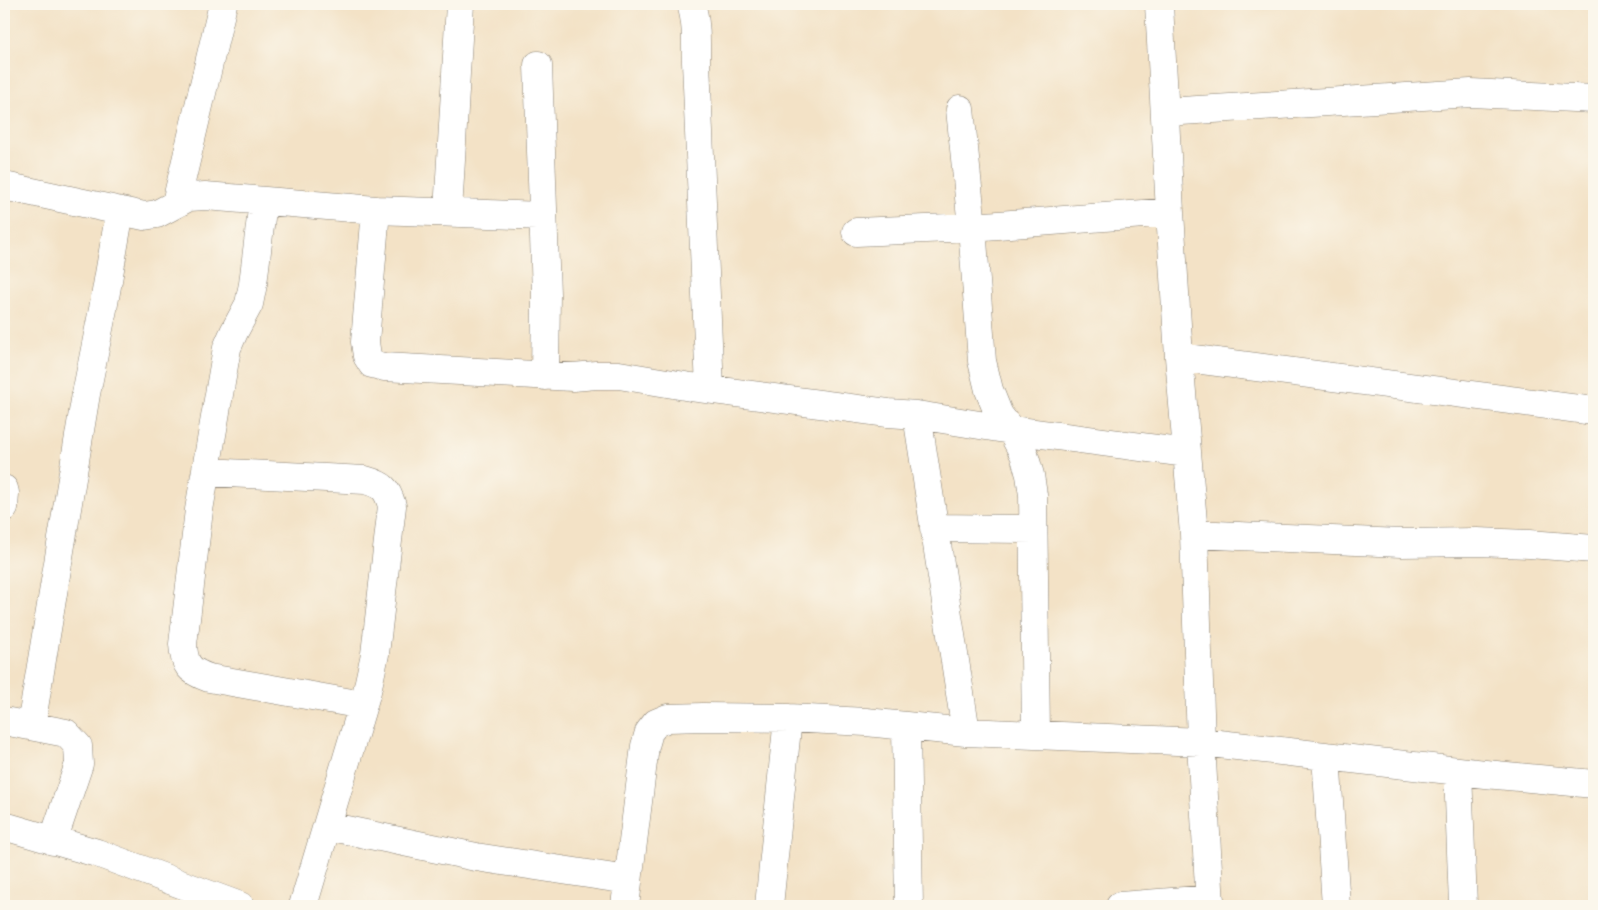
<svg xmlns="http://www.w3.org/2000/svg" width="1598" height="910" font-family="Mynerve,sans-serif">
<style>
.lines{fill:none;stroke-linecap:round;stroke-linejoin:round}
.minor-casing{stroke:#887f71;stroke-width:29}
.minor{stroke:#fff;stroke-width:28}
</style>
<rect width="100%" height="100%" fill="#fbf7ec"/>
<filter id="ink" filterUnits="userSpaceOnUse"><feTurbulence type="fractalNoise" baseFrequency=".02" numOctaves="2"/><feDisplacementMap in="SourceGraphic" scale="10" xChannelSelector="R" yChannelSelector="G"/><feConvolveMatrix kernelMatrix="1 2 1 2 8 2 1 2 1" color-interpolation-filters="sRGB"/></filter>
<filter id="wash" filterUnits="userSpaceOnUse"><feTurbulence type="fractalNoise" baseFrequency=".0096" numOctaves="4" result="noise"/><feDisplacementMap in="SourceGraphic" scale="20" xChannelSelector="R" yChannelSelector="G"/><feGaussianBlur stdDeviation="1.12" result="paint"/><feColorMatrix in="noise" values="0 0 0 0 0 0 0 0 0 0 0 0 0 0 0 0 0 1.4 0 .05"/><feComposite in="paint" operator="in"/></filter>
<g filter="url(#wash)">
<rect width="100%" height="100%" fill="#f3e2c6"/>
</g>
<g filter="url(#ink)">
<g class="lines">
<defs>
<path id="minor" d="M691,4C697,23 696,42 696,62L710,389
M1159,4L1170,212L1179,357L1194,534L1201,742L1210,906
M538,65L546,294L545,376
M960,109L972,227L982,361L989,390L999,415L1011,430L1024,454L1030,475L1033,495L1036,735
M1165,112L1471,93L1594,99
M4,186L144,216L157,214L189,197L205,196L376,210L543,216
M263,201L253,284L249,304L234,332L227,348L199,510L183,644C184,665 189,671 209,678L363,705
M176,203L223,4
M376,210L365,342L367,356L372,364L384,367L573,377L596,375H619L691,387L888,413L917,415L1011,430L1187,453
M448,212L460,4
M856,232L972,227L1170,212
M1179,357L1594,411
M917,415L966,732
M207,472L365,480C383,485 387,488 392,506L375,654L367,691L303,906
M4,489L5,493L4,508
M934,528L1033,529
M1194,534L1401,543L1477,542L1529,544L1594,549
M4,721L66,733L78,746L79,764L53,841
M31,726L86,394L103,309L120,211
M906,727L909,906
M1326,756L1336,906
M1458,771L1463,906
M4,826L97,853L240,906
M327,826L476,857L628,880
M625,906L645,746L649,732L656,723L668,718L703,717L788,718L866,722L966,732L1201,742L1485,774L1594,784
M769,906L788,718
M1120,906L1210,899"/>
</defs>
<use href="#minor" class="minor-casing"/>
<use href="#minor" class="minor"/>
</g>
</g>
<rect width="1598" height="910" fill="none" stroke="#fbf7ec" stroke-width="20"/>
</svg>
